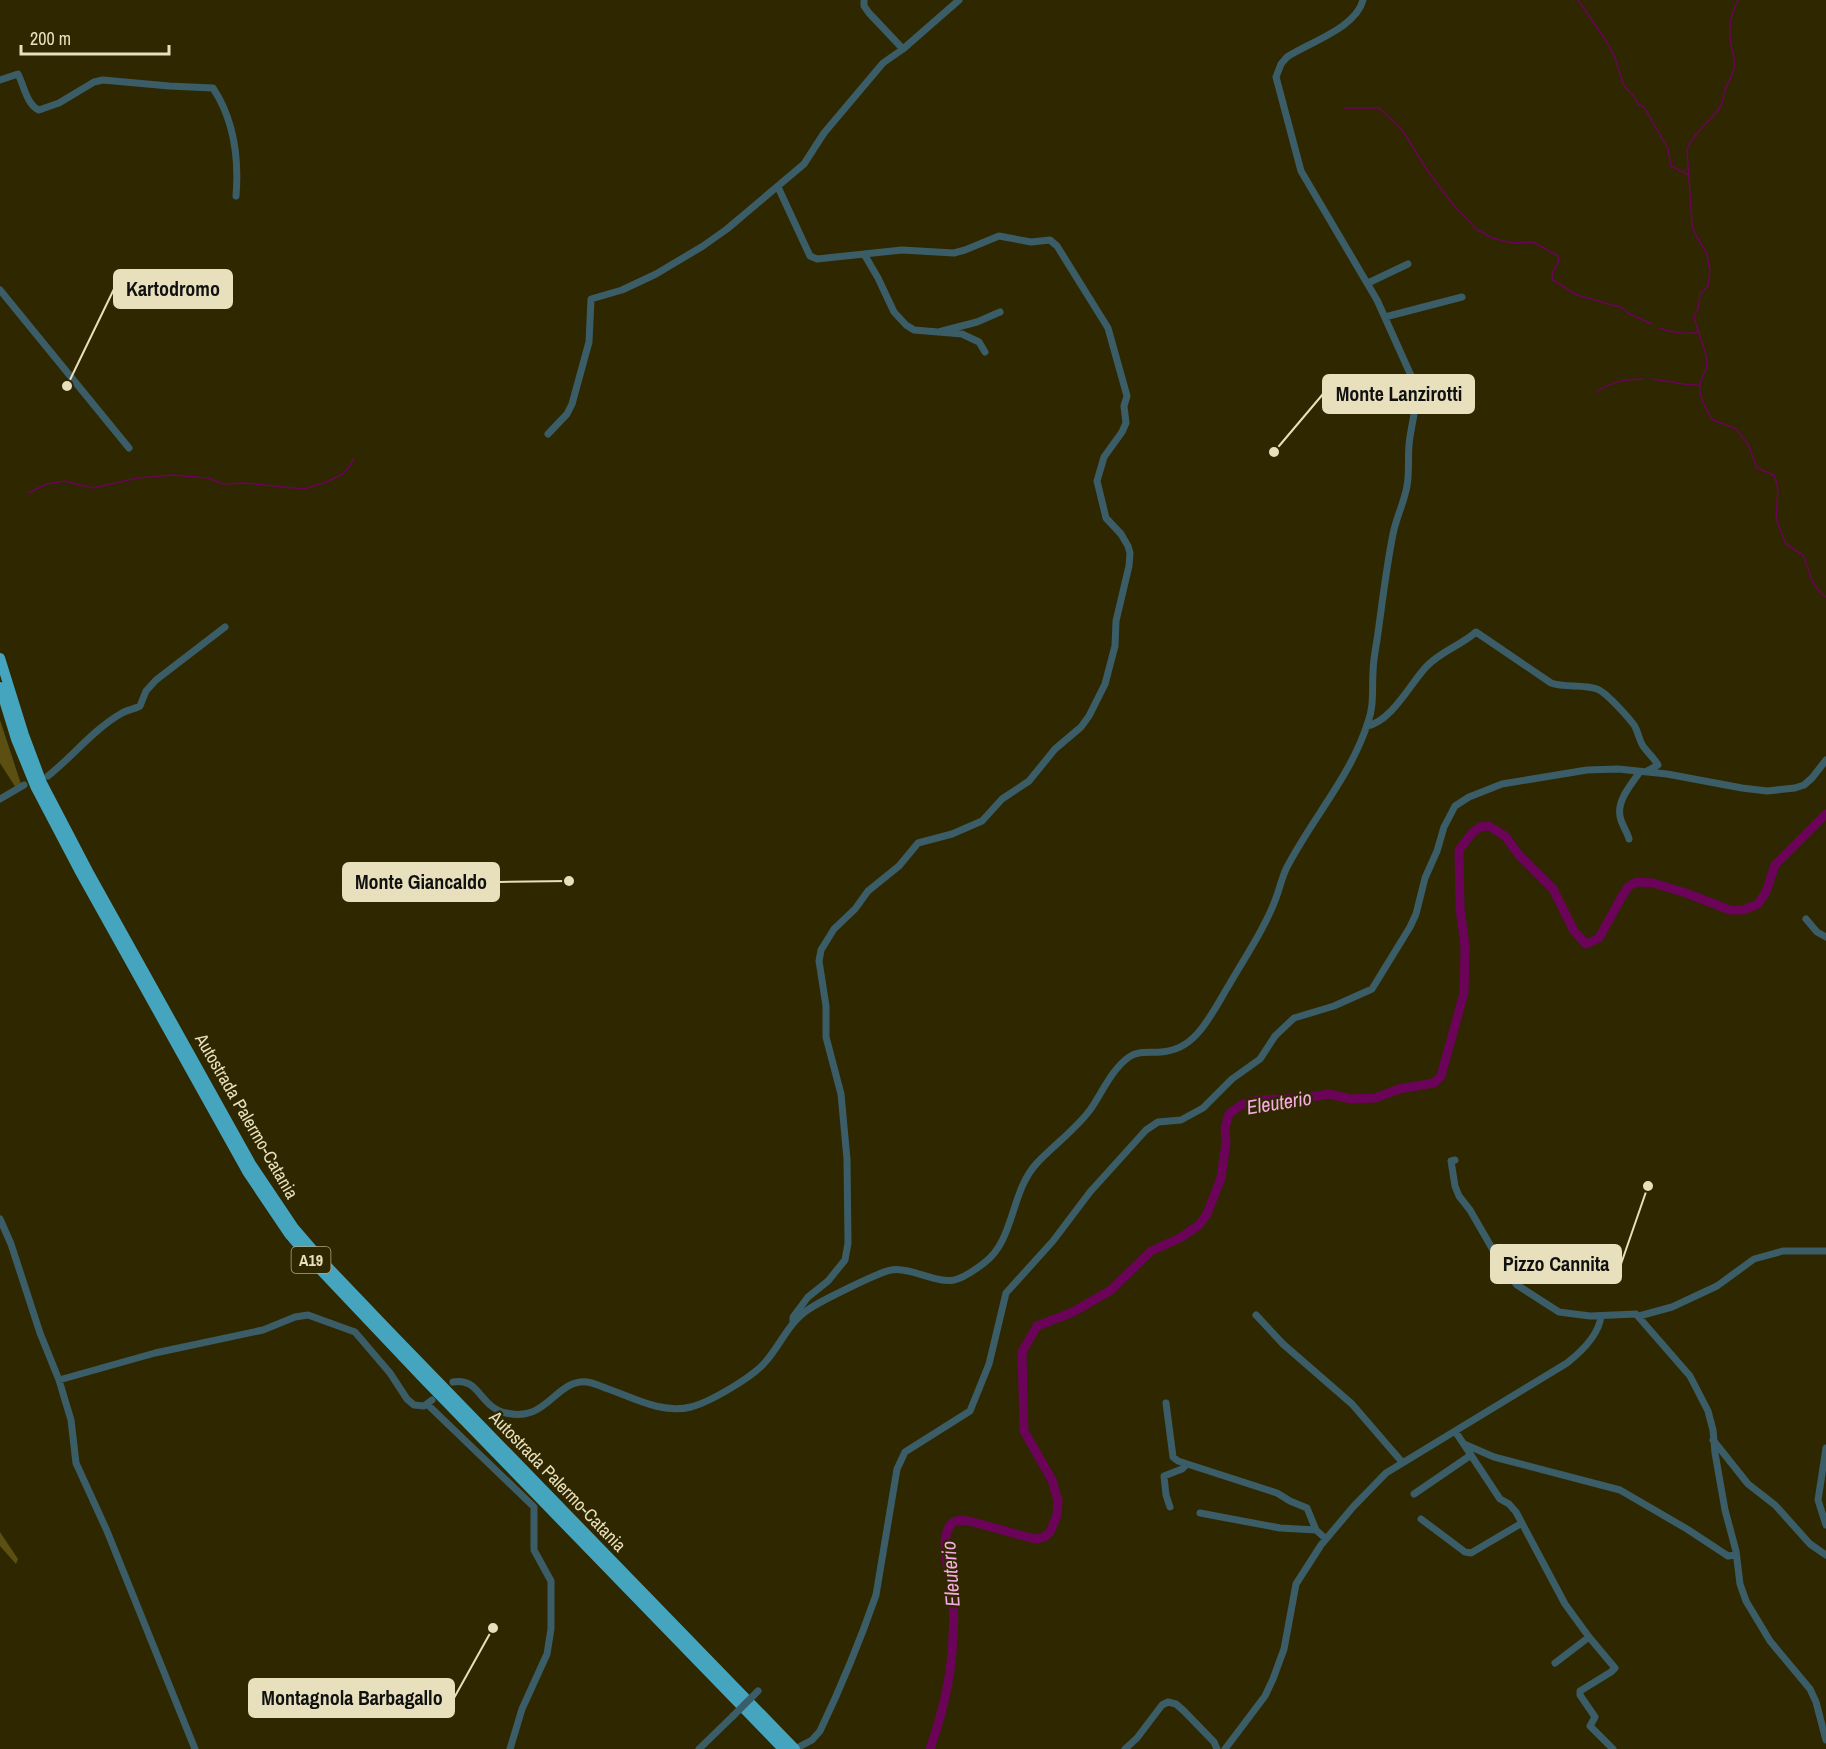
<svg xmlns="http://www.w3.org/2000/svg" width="1826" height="1749" font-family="'Archivo Narrow',sans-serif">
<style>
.green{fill:#5c4f12}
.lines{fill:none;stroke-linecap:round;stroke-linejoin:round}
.stream{stroke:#6b0359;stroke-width:1.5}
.river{stroke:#6b0359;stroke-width:9}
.minor{stroke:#3a5d67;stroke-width:7}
.highway{stroke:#45a5be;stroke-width:10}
.minor-bridge{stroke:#3a5d67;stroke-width:7}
.labels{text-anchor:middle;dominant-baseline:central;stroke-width:4.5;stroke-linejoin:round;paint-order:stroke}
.shield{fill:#2f2700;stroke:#b0a884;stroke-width:1.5}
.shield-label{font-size:16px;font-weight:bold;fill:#e8e0bd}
.street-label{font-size:18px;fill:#e8e0bd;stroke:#2f2700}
.water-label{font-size:20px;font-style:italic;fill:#f6abe1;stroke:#2f2700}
.leader{fill:none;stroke:#e8e0bd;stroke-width:2}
.callout-dot{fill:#e8e0bd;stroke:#2f2700;stroke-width:2}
.callout{fill:#e8e0bd;stroke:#e8e0bd;stroke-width:2}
.callout-label{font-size:20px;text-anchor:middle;font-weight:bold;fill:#111}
</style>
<rect width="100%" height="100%" fill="#2f2700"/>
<path class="green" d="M0,720L21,784L16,788L0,763Z
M0,1532L18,1559L16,1564L0,1546Z"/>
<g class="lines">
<path class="stream" d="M1578,0L1605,39L1614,55L1624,86L1633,95L1638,104L1644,107L1668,149L1671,166L1689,175
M1738,0C1730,17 1728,25 1731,45C1733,55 1736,62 1733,72C1731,79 1726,85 1724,93C1723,98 1723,102 1721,106C1710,123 1694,131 1687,150L1692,224L1694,232L1707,254L1710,271L1708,286L1700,294L1698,309L1694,316C1697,332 1705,345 1707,362C1707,370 1704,373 1701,380C1696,392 1706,410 1713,420L1736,429L1748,444L1757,468L1774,475L1778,488L1776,519L1786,544L1803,555L1813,583L1822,594L1826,596
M1344,108H1379L1403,131L1427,170L1450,201L1476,229L1492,238L1513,243L1533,242L1558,256L1559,261L1552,273L1553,280L1577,295L1623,308L1628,313L1652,324
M1659,328C1670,332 1687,335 1699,332
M1652,379L1690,385L1699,384
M1597,391C1613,382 1624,379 1643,379
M28,493L47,484L65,481L93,488L138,478L172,475L208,478L224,484L245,483L304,489L326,482L343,474L350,466L354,458"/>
<path class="river" d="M930,1749C943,1712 952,1675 953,1636C954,1622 954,1605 952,1590C949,1573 940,1543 949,1527C953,1519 961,1520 969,1521L1035,1539L1044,1537L1050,1532L1057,1515L1058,1501L1052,1480L1024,1431L1022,1352L1037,1326L1073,1312L1111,1290L1151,1251L1180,1238L1199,1225L1207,1214L1221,1178L1226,1143L1225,1128L1229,1114L1241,1105L1257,1100L1306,1098L1329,1094L1351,1099L1375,1098L1399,1089L1434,1083L1441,1076L1464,993L1465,946L1460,908L1459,850L1472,833L1480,827L1489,826L1505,836L1519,855L1553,889L1574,931L1586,944L1599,938L1621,898L1628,887L1636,882L1653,883L1686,893L1730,910H1743L1758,904L1766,892L1775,865L1826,814"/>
<path class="minor" d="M864,0V6L869,13L903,49
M0,80L18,74C24,86 27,105 39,110L59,103L94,82L103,80L169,86L213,88C234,120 239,159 236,196
M778,187L810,256L817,259L902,250L954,253L965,250L999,236L1031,242L1050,240L1057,246L1108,328L1127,396L1124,406L1126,423L1122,432L1104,457L1097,481L1106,518L1121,534L1128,546L1130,553L1129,566L1116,621L1115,646L1105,684L1089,716L1081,727L1055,749L1029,781L1002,799L982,821L952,834L918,843L899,866L868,891L855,909L834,929L821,950L819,961L826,1006V1037L841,1094L847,1159L848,1243L845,1260L828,1281L808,1297L793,1317V1322
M864,254L878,278L894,312L906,325L914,330L962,334L979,342L985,352
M1368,283L1408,264
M0,290L129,448
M1385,317L1462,297
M942,331L977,322L1000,312
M548,434L567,414L572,404L589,342L591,299L622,290L656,274L703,246L727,229L804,164L824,133L883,63L903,49L959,0
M1367,726C1392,721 1410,684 1426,667C1441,651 1460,646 1476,632L1551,683C1565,688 1583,684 1597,689C1606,692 1628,717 1634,725C1638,731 1639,740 1643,746C1648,753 1654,758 1658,765L1647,771
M48,776C73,756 94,729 122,713C127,710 134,709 140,706L146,691L156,680L225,627
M0,799L24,785
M1629,839C1627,831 1621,824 1620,816C1617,800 1631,785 1639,773
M1806,919L1817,932L1826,937
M1455,1160L1451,1161L1455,1186L1459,1196L1470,1210L1504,1269L1517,1285L1559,1312L1590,1316L1636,1314L1690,1376L1708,1411L1713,1430L1715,1453L1725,1510L1736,1551L1740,1584L1746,1601L1770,1641L1810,1689L1816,1702L1826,1740
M0,1219L11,1244L40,1333L59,1380L71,1420L76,1463L107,1531L195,1749
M1256,1315L1283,1344L1352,1404L1402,1462
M1639,1316L1672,1307L1717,1286L1754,1259L1783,1251H1826
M59,1380L155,1353L263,1330L295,1317L308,1315L355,1332L390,1373L407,1399L414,1405L424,1406L432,1400
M453,1382C480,1377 479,1407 506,1413C548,1423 555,1379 587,1382C595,1383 604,1388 611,1390C636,1399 663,1414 691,1407C710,1402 755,1376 767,1360C782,1342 789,1322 809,1309C821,1301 879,1272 891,1270C899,1268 908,1271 916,1273C950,1283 954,1286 984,1263C1015,1240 1010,1192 1037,1163C1054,1145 1075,1130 1090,1110C1102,1093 1111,1070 1129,1057C1139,1050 1150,1053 1161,1052C1175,1051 1188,1044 1197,1034C1210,1020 1219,1001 1229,985C1244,959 1266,926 1276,898C1280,887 1282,877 1287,867C1313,817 1351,776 1368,722C1374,706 1372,691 1373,673C1373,662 1375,651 1377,640C1382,605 1386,569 1393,534C1396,518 1404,503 1407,486C1410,470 1407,453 1410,437C1413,416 1419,401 1413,380L1377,300L1301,171L1276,77L1281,64L1287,57C1310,42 1356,28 1363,0
M1166,1403L1173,1457L1178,1461L1277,1493L1290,1501L1307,1508L1316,1530L1326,1539
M427,1404L534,1507V1550L551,1581V1629L547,1654L522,1709L510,1749
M1455,1431L1500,1499L1509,1504L1516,1512L1565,1604L1589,1637L1615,1668L1611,1672L1580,1691V1695L1595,1717L1590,1726L1613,1749
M1713,1440L1748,1484L1775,1505L1810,1544L1826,1555
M1464,1444L1494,1457L1620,1490L1687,1529L1728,1556L1736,1555
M1826,1448L1818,1500L1826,1525
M1414,1494L1471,1455
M1170,1507L1166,1495L1164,1476L1182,1469L1186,1465
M1200,1513L1280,1528L1316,1530
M1421,1519L1465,1552L1471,1553L1522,1523
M1555,1663L1589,1637
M699,1749L733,1716
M795,1749L812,1740L820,1731C841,1687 860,1641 876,1595L897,1469L905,1452L970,1411L989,1364L1006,1293L1053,1241L1090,1192L1146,1130L1158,1122L1181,1120L1203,1108L1232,1079L1260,1059L1275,1036L1294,1018L1334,1006L1372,989L1410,927L1416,914L1425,878L1437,851L1444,827L1455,806L1469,797L1502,784L1587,770L1618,769L1667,774L1742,788L1767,791L1795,788L1804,785L1812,778L1826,760
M1125,1749L1137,1738L1162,1705L1168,1702L1176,1704L1184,1711L1214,1742L1217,1749
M1225,1749L1265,1696L1273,1679L1284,1649L1296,1584L1321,1545L1353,1507L1386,1473L1567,1363C1581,1352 1599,1335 1601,1316"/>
<path class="highway" d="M0,658L24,735L42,783L90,875L251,1164L294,1228L325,1264L389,1331L795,1749
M0,687L16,739L36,788L79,870L248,1173L289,1234L312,1261L422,1377L783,1749"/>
<path class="minor-bridge" d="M733,1716L758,1691"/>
</g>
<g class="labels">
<rect class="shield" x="291.5" y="1247" width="39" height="26" rx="4.5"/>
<g class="shield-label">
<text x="311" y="1260">A19</text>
</g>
<g class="street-label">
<text transform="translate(247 1116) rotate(60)">Autostrada Palermo-Catania</text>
<text transform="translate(558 1481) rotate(46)">Autostrada Palermo-Catania</text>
</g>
<g class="water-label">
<text transform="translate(1279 1102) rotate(-9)">Eleuterio</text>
<text transform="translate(950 1574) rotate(-94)">Eleuterio</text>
</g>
</g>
<path class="leader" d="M67 386L114 289M1274 452L1323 394M569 881L499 882M1648 1186L1621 1264M493 1628L454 1698"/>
<g class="callout-dot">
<circle cx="67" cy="386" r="6"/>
<circle cx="1274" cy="452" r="6"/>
<circle cx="569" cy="881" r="6"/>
<circle cx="1648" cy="1186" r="6"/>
<circle cx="493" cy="1628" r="6"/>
</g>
<g class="callout">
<rect x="114" y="270" width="118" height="38" rx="6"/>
<rect x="1323" y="375" width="151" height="38" rx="6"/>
<rect x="343" y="863" width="156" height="38" rx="6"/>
<rect x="1491" y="1245" width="130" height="38" rx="6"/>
<rect x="249" y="1679" width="205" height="38" rx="6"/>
</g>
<g class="callout-label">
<text x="173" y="296">Kartodromo</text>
<text x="1399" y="401">Monte Lanzirotti</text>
<text x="421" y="889">Monte Giancaldo</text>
<text x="1556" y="1271">Pizzo Cannita</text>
<text x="352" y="1705">Montagnola Barbagallo</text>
</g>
<path d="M21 45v9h148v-9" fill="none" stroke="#e8e0bd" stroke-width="3"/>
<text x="30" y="45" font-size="18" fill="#e8e0bd" stroke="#2f2700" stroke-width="4.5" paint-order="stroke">200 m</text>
</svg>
